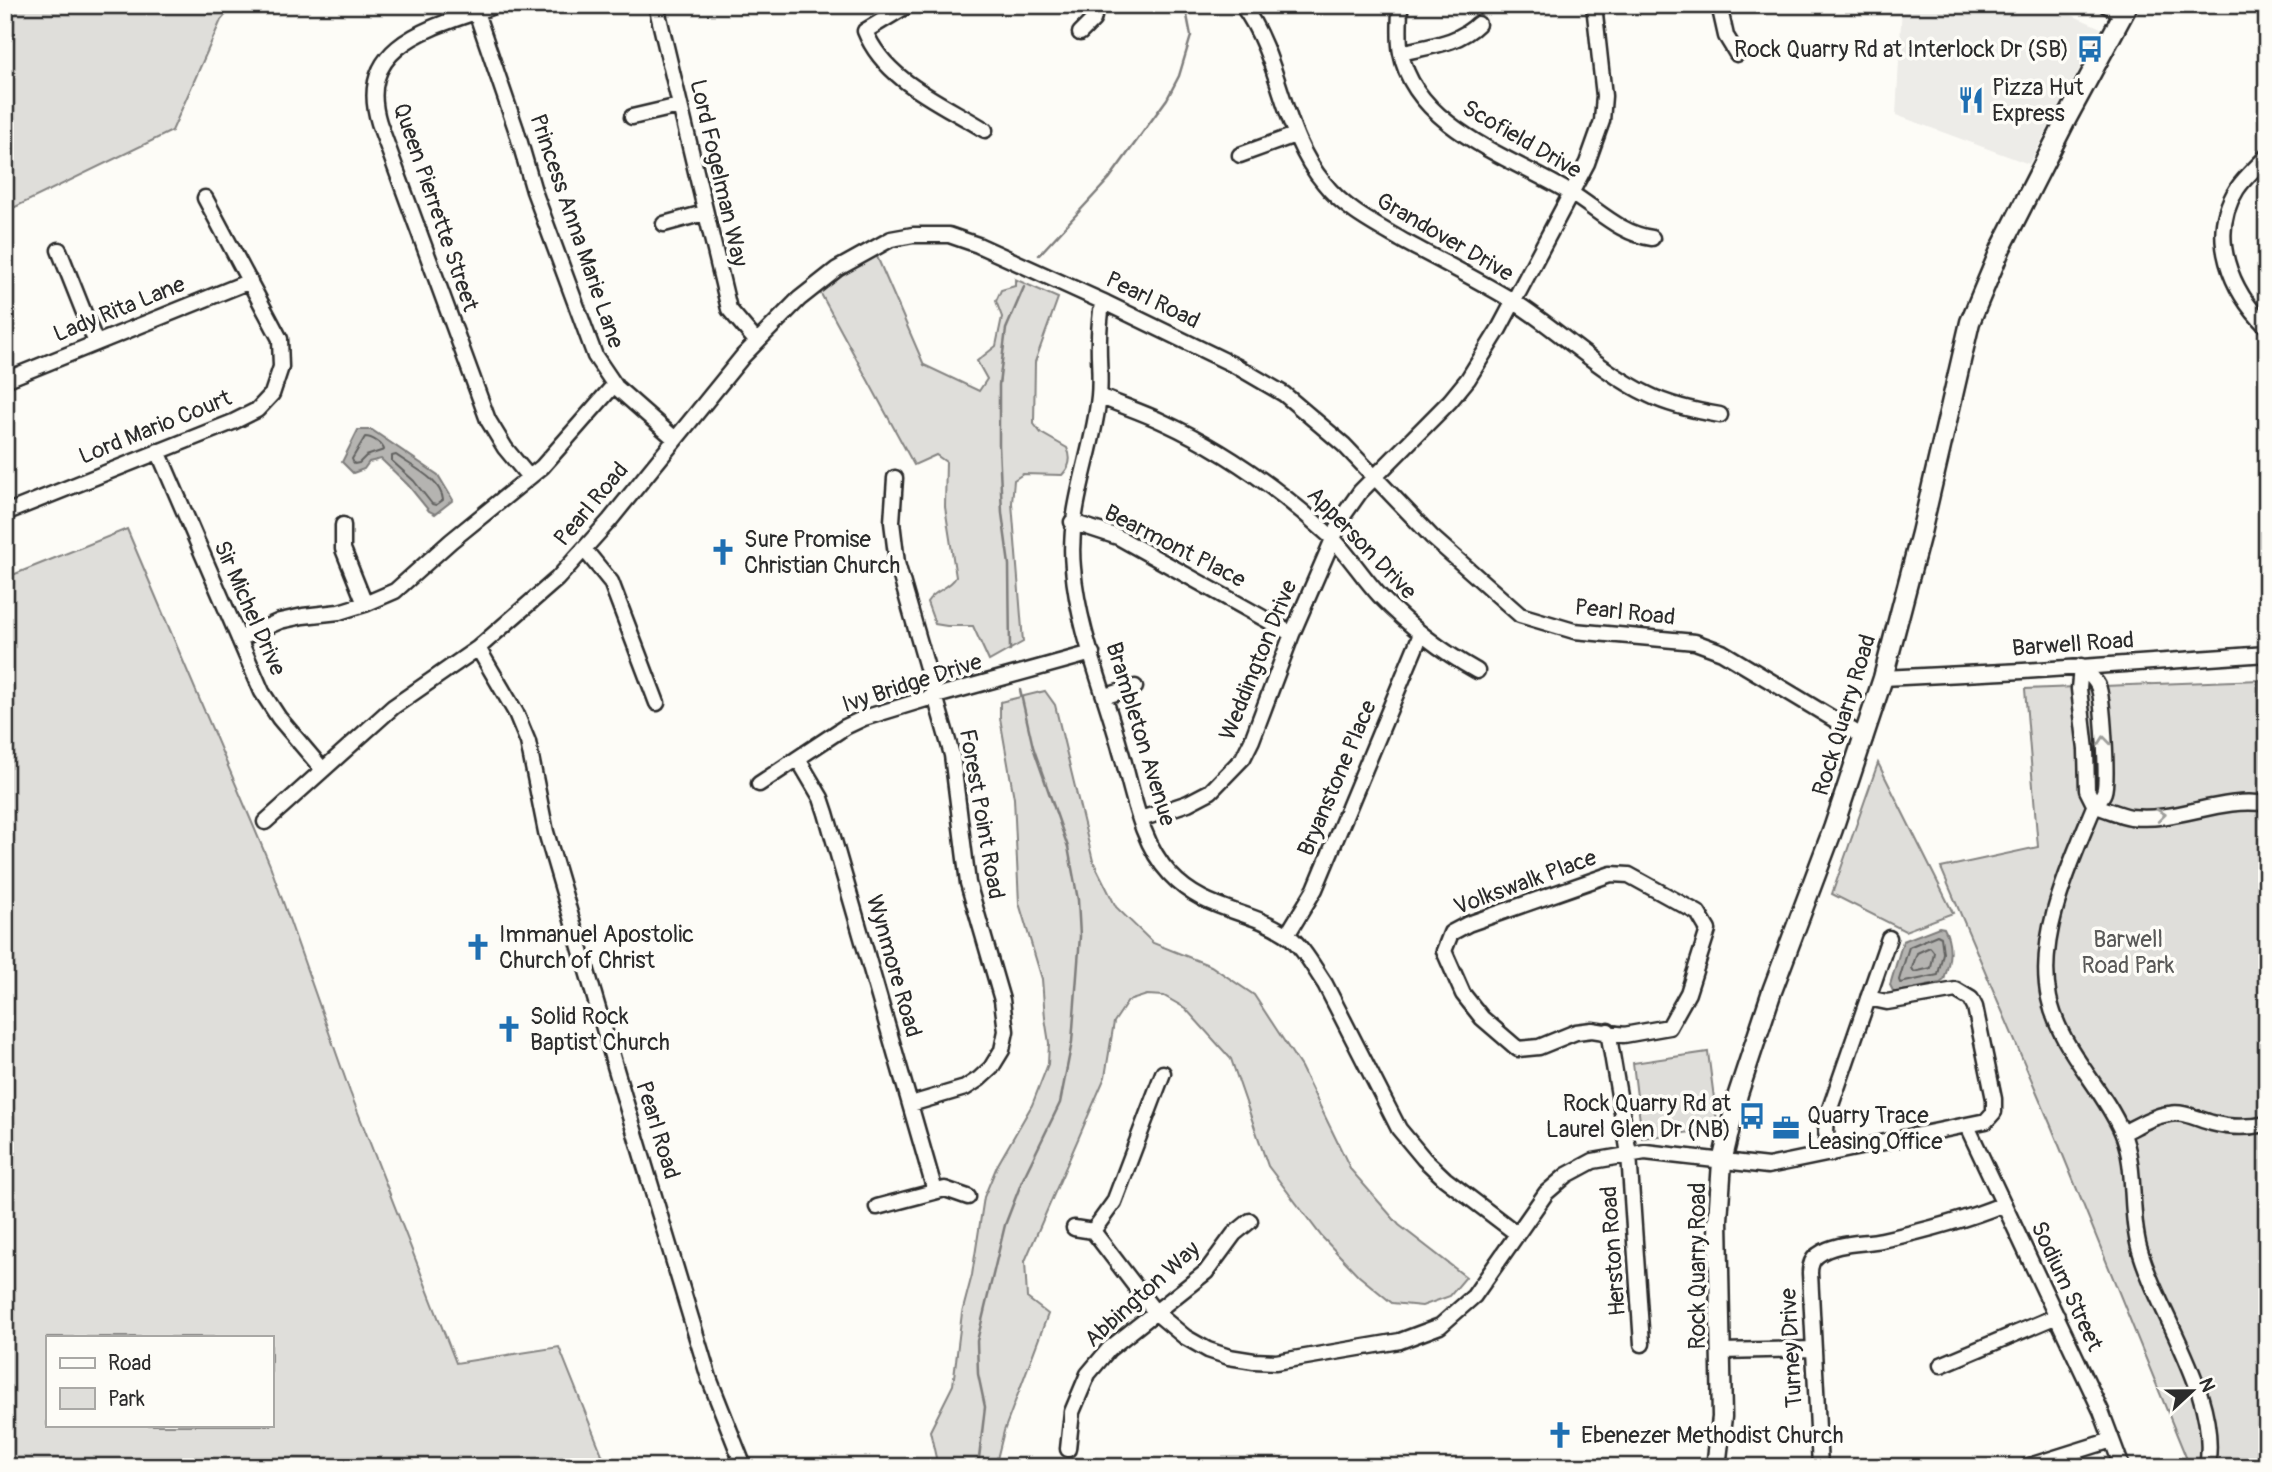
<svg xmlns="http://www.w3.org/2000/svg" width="2272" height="1472" font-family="Pangolin,sans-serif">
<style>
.built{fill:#edece8}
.green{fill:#dfdeda;stroke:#858482;stroke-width:2;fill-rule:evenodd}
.water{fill:#b5b4b1;stroke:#7e7d7b;stroke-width:2}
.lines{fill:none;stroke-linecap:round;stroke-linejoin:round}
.shore{stroke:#626261;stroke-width:2}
.stream{stroke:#7e7d7b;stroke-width:2.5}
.minor-casing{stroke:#2b2b2b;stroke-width:19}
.major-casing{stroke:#2b2b2b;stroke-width:23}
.minor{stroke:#fdfcf7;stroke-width:14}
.major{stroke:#fdfcf7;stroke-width:18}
.oneway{stroke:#9e9e9b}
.labels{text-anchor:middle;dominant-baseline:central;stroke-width:7;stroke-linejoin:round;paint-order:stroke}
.poi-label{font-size:23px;fill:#2b2b2b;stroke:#fdfcf7;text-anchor:start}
.street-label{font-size:23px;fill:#2b2b2b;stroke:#fdfcf7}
.park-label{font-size:23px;fill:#585857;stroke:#fdfcf7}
</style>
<rect width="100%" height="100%" fill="#fdfcf7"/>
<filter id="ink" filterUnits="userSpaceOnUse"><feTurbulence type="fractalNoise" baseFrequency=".0143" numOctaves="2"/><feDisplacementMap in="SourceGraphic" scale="14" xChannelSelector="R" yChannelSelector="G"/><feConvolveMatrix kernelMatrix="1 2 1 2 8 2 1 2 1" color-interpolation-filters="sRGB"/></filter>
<g filter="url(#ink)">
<path class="built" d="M1902,5H2049L2101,28L2029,164L1896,115Z"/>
<path class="green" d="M5,5H234L221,20L172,131L5,212Z
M875,252L924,365L979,391L987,379L977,361L996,346L1002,317L996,301L1001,290L1015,286V279L1058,298L1035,362L1034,424L1041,433L1067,448C1072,458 1070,467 1062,475L1023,474L1014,480L1012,503L1023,642L989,661L973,626H947L935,624L927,602C934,590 949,589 956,577L945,507L946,462L936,455L914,465L820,292Z
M127,529L270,865L350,1092L456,1363L559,1347L607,1467H5V578ZM271,1337V1425H47V1337Z
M2260,680L2263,774H2267V1467H2190L2052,1128L1941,868L2038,847L2025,689Z
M1045,691L1055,705L1093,861L1116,907L1153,943L1211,966L1254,995L1301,1067L1351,1170L1399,1225L1466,1277L1450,1296L1422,1306L1392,1303L1359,1276L1322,1237L1268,1166L1231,1059L1185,1008L1164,996L1147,995L1128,1001L1114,1022L1105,1077L1025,1261L1027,1298L1048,1314L1004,1431L995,1467H938L930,1431L953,1385L962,1313L972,1275L984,1197L997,1166L1032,1105L1048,1064L1049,1043L1045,1018L1042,979L1019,903L1014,798L1000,718V702Z
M1878,763L1953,913L1905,931L1832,894Z
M1708,1052L1718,1129L1642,1138L1633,1063Z"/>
<path class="water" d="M358,430H372L438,475L453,500L435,514L429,511L408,485L381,459L369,462L364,469L353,473L342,462Z
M1939,927L1944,928C1953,944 1950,962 1944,980L1940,983L1894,993L1890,985L1903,941Z"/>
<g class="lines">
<path class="shore" d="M365,437C372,437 383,444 384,450L366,456L359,463L354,464L352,459Z
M392,456L396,455C412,467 441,479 443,500L436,505L432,504L414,481L392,461Z
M1937,935L1941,937L1943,953L1938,975L1900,983L1899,980L1909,947Z
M1930,947L1934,952L1931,968L1914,972L1912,968L1917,953Z"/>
<path class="stream" d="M1039,255L1109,179L1167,99L1179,76L1191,36L1185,5
M1010,650L1009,565L1002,513L999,445V385L1006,329L1024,287
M978,1467L985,1407L978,1374L977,1341L1005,1225L1022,1181L1060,1103L1072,1042L1080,936L1078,900L1068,847L1033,747L1020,690"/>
<defs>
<path id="minor" d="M496,5C439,26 354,41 379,123L488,420L505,448L529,477
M656,5L729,309L757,342
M908,5L865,31C885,81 942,103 985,130
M1242,5C1282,59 1281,132 1324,183C1345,210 1376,225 1405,242C1441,261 1478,280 1513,301C1559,330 1599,371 1649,395C1671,406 1696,411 1720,415
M1400,5C1400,21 1398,38 1401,53C1415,127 1512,158 1569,192C1596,208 1620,234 1652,238
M1719,5L1726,36L1737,54
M2106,5L2124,14
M476,12L516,129L534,191L595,356L616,387L675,439
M1080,33L1093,20L1097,5
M1401,53C1428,46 1458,44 1478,24
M632,117L679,106
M1240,155L1295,135
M2267,156C2257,167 2245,177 2237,189C2207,236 2231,291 2267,327
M664,224L704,213
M59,250L96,343
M1102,301C1101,313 1099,326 1099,338C1098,357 1101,377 1099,396C1093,455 1067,507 1073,568C1078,630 1105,692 1121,752C1133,792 1140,842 1170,874C1205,912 1247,908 1286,934C1302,945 1314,968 1325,984L1399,1129L1424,1159L1445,1179L1516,1233
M5,380L250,281
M1099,396C1120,405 1142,412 1163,422C1224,450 1280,490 1329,535C1348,553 1362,577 1380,596C1409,626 1441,651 1477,671
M158,451L262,692L279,718L323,770
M895,478L892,522L897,563L952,755L968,883L1002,1000L1006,1031L1002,1050L991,1068L979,1079L965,1088L911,1104
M5,513L233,422L257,410L272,394L281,367L280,339L205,198
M1072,522L1118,537L1292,634
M343,525V549L365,604
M584,549L611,582L657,703
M239,639L280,621L303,616L339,612L365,604L395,591L451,541L542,467L614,385
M2081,666C2087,672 2095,679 2098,686C2103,696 2108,782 2104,792C2102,798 2096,803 2093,809C2070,865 2036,937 2049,998C2060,1050 2101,1084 2122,1132C2137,1167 2129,1210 2139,1247C2158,1316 2220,1394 2207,1467
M2081,666L2079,689L2086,750L2087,790L2095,806
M1883,678L2023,671L2267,654
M1106,696L1135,687
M798,759L821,798L826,813L935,1191
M759,784L845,727L864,718L936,696L1092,653
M2095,806C2107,809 2119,815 2131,817C2176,823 2221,796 2267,804
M1141,819L1188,803L1211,791L1243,758L1252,740L1292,634L1343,516L1360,492L1450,401L1468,379L1499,329L1587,163L1602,121L1604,96L1594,5
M265,822L393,707L478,648
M1611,874L1629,875L1698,913L1708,930L1688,993L1669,1027L1624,1035L1592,1030L1576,1032L1539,1047L1518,1049L1482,1018L1463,994L1444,951L1451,933L1468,924Z
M1287,935L1315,889L1421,634
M1608,1031L1629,1154L1642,1344
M1967,1126L2101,1411L2122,1467
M2123,1133C2137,1126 2152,1116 2169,1114C2184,1111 2197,1119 2212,1123C2230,1128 2248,1128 2267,1124
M1830,1154L1826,1132L1827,1117L1889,938
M877,1207L945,1189L968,1197
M1074,1228L1093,1231L1155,1312L1185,1337L1208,1350L1229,1357L1254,1361L1276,1362L1400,1341L1440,1326L1474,1296L1546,1193L1567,1175L1593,1161L1645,1152L1768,1166L1986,1121L1994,1112V1099L1975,1007L1971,999L1956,990L1887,1002L1868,998
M1093,1231L1114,1202L1163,1073
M1721,1351L1814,1349
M1941,1365L2057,1316
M1068,1449L1072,1412L1088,1374L1109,1349L1206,1272L1234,1234L1250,1221
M744,1467L709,1378L625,1100L546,832L528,742L516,713L478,648L557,579L610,520L743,356L799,299L837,269L891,239L913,235H949L978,245L1106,303L1236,366L1284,394L1344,445L1432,537L1520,615L1574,631L1695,642L1722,652L1865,738
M1820,1467L1810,1273C1810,1266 1812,1259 1818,1255C1835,1242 1863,1244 1882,1240C1924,1231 1965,1220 2004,1204
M2026,1467L2112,1440"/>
<path id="major" d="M1716,1467L1722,1417L1718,1220L1722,1162L1738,1094L1772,991L1833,829L1883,678L1921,533L1970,322L2001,248L2066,120L2128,5"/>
</defs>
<use href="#minor" class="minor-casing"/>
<use href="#major" class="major-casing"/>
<use href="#minor" class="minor"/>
<use href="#major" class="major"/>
</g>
<defs><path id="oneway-chevron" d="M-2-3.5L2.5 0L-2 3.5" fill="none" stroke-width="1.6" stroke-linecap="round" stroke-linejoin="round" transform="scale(1.75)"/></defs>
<g class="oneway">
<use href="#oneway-chevron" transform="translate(2104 741) rotate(-96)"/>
<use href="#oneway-chevron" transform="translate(2161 815) rotate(-6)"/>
</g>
</g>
<defs>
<symbol id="bus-bare" viewBox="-9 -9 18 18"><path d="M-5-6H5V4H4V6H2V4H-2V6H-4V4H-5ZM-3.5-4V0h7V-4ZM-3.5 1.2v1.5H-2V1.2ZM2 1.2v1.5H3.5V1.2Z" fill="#1f6fb2" stroke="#fdfcf7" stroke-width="2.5" paint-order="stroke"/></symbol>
<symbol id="restaurant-bare" viewBox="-9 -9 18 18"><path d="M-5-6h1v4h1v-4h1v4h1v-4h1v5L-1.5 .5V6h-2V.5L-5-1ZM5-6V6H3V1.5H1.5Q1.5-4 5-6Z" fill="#1f6fb2" stroke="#fdfcf7" stroke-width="2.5" paint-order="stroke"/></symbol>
<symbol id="church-bare" viewBox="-9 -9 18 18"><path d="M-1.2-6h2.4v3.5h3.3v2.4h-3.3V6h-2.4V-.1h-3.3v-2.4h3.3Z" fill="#1f6fb2" stroke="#fdfcf7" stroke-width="2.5" paint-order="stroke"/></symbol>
<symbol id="office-bare" viewBox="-9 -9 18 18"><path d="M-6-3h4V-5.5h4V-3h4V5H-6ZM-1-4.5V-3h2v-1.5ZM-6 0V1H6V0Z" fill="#1f6fb2" stroke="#fdfcf7" stroke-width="2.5" paint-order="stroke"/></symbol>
</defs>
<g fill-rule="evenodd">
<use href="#bus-bare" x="2071" y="30" width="38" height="38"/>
<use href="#restaurant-bare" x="1952" y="81" width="38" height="38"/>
<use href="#church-bare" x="704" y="533" width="38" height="38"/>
<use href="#church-bare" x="459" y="928" width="38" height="38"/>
<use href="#church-bare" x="490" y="1010" width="38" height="38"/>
<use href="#bus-bare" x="1733" y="1097" width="38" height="38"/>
<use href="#office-bare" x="1767" y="1109" width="38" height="38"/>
<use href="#church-bare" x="1541" y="1416" width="38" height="38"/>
</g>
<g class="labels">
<g class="poi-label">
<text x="2069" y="49" text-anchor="end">Rock Quarry Rd at Interlock Dr (SB)</text>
<text x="1992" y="87">Pizza Hut<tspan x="1992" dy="26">Express</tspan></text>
<text x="744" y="539">Sure Promise<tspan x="744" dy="26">Christian Church</tspan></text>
<text x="499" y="934">Immanuel Apostolic<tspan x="499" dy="26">Church of Christ</tspan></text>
<text x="530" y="1016">Solid Rock<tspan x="530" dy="26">Baptist Church</tspan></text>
<text x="1731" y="1103" text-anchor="end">Rock Quarry Rd at<tspan x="1731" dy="26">Laurel Glen Dr (NB)</tspan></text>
<text x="1807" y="1115">Quarry Trace<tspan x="1807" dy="26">Leasing Office</tspan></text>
<text x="1581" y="1435">Ebenezer Methodist Church</text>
</g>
<g class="street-label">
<text transform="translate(1522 139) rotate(30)">Scofield Drive</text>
<text transform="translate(719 173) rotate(77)">Lord Fogelman Way</text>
<text transform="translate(436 207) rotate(71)">Queen Pierrette Street</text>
<text transform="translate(577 231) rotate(71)">Princess Anna Marie Lane</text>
<text transform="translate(1445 237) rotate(30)">Grandover Drive</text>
<text transform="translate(1153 300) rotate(26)">Pearl Road</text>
<text transform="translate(119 309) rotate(-22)">Lady Rita Lane</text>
<text transform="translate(155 427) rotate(-22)">Lord Mario Court</text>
<text transform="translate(591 504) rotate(-50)">Pearl Road</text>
<text transform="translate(1362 543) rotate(46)">Apperson Drive</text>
<text transform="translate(1175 546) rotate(27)">Bearmont Place</text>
<text transform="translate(250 608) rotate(66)">Sir Michel Drive</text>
<text transform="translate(1625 612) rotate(6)">Pearl Road</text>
<text transform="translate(2073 644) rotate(-4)">Barwell Road</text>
<text transform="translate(1258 660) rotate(-68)">Weddington Drive</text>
<text transform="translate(912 683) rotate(-18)">Ivy Bridge Drive</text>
<text transform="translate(1844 715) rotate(-73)">Rock Quarry Road</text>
<text transform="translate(1141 734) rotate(73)">Brambleton Avenue</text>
<text transform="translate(1337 778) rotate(-67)">Bryanstone Place</text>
<text transform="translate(982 814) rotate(80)">Forest Point Road</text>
<text transform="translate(1525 882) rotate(-20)">Volkswalk Place</text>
<text transform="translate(894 966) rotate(74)">Wynmore Road</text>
<text transform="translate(658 1130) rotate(73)">Pearl Road</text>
<text transform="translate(1613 1251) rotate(-94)">Herston Road</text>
<text transform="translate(1697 1266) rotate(-90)">Rock Quarry Road</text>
<text transform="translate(2067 1286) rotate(65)">Sodium Street</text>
<text transform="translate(1142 1294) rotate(-42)">Abbington Way</text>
<text transform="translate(1791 1348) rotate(-93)">Turney Drive</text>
</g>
<g class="park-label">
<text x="2128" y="939">Barwell<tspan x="2128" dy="26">Road Park</tspan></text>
</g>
</g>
<rect width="2272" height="1472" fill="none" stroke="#fdfcf7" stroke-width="28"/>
<rect x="14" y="14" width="2244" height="1444" fill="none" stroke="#2b2b2b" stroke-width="2.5" filter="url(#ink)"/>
<rect x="46" y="1336" width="228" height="91" fill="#fdfcf7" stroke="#a9a8a5" stroke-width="2"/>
<rect x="60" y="1358" width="35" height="10" fill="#fdfcf7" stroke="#a9a8a5" stroke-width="2"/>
<text x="108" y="1370" font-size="21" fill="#2b2b2b">Road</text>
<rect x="60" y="1388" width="35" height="21" fill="#dfdeda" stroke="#a9a8a5" stroke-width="2"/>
<text x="108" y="1406" font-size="21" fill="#2b2b2b">Park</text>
<g transform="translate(2192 1391) rotate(68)" stroke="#fdfcf7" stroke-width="5" paint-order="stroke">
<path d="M0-5L12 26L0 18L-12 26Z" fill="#2b2b2b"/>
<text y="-10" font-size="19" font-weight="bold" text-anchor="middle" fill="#2b2b2b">N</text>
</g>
</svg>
